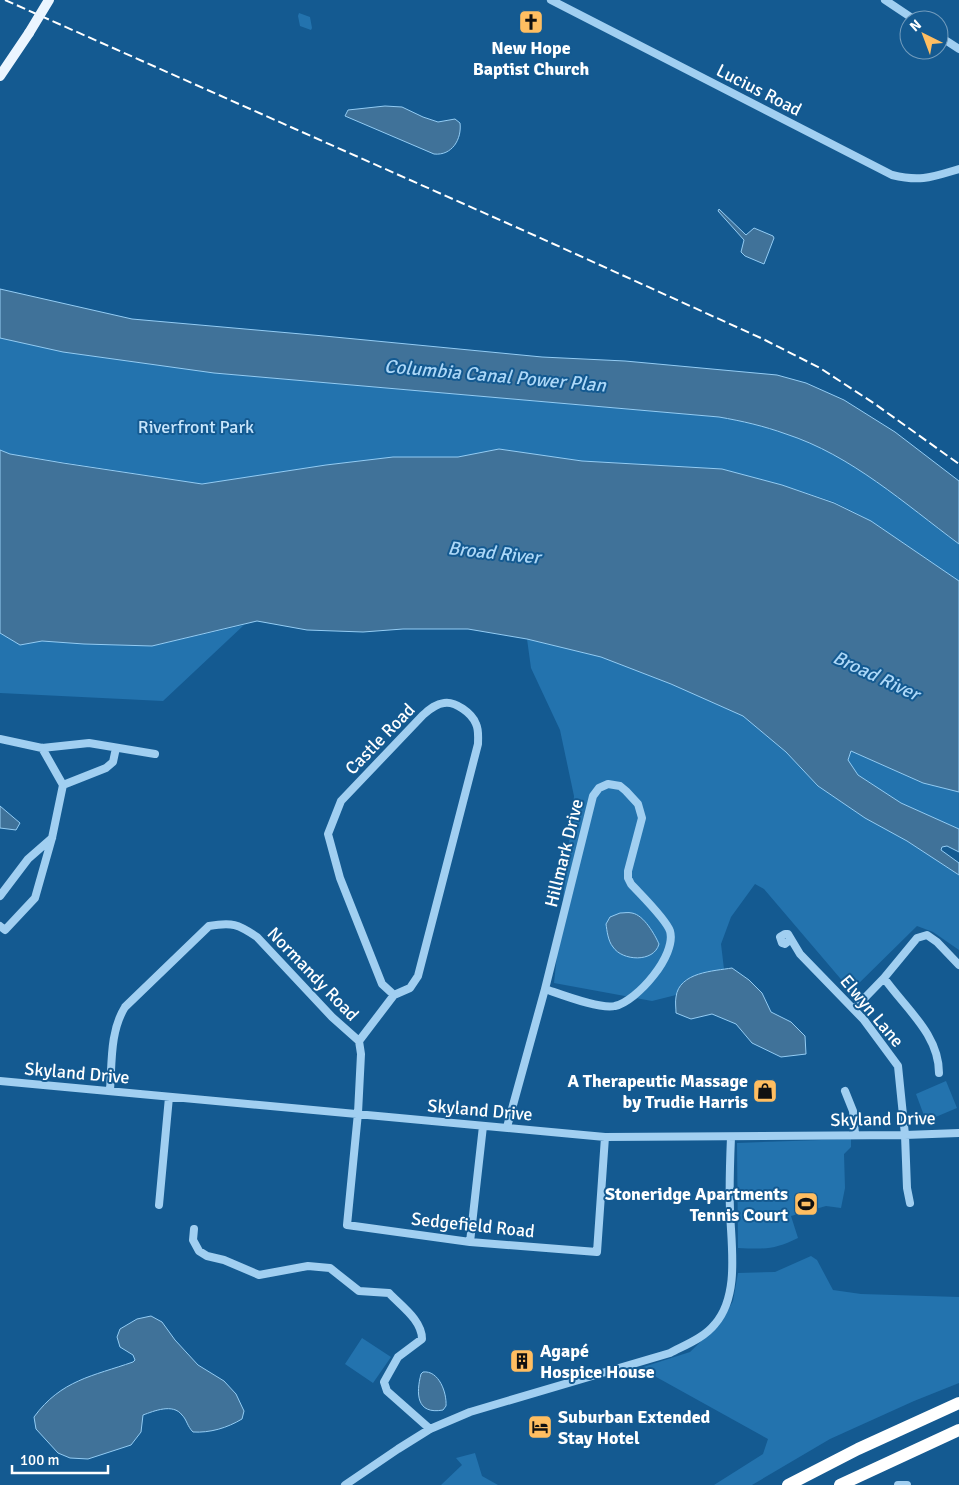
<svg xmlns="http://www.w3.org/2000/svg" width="959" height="1485" font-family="Signika,sans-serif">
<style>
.green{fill:#2373ae}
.water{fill:#407299;stroke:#93ccf4}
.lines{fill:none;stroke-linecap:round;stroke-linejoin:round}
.minor{stroke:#a1cff1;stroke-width:8}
.major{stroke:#ebf5ff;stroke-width:10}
.highway{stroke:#fff;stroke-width:12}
.rail{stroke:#fff;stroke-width:2;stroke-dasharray:9 4;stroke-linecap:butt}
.major-bridge{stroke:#ebf5ff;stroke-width:10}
.labels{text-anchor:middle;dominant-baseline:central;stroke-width:4;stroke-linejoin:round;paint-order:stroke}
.poi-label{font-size:18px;font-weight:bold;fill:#fff;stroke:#145a91;text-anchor:end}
.street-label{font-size:18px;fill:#fff;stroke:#145a91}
.park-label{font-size:18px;fill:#c8e6fc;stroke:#145a91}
.water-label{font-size:19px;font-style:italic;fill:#add8f8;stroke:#145a91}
</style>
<rect width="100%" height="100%" fill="#145a91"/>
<path class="green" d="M299,13L310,17L312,28L311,30L300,26L298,16Z
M0,338L63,352L214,373L719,417C742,421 764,426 786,434C851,455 905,504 959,544V581L871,521L852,511L834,502L782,485L722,469L582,461L499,449L458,457H393L326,465L202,484L10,454L0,450Z
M244,625L163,701L0,693V633L21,645L42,641L84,644L152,646Z
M527,639L601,657L671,684L743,716L786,752L818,786L865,818L907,841L959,875V950L933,932L917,926L851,991L764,889L755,884L731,917L721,944L724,969L705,972L685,980L676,995L652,1001L554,983L574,796L560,730L531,668Z
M851,751L922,783L959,792V829L901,803L858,775L848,761Z
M946,1081L957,1108L926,1121L916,1094Z
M851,1139V1147L844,1154L845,1188L841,1208L826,1206L791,1216L798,1238C774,1250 764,1249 738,1248L737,1143Z
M811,1256L817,1260L833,1290L861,1294L959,1297V1383L914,1401L830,1439L752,1485H714L763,1454L768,1439L640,1368L690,1352L722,1321L733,1301L738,1273L775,1272Z
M362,1338L391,1357L373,1383L345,1364Z
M475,1453L482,1476L498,1485H441L462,1465L456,1458Z"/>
<path class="water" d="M385,106L402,107L423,117L438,122L455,119L460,123C462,139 452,156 434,154L345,116L348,110Z
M719,209L746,235L754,228L773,236L774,238L764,264L745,256L741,252L744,240L718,211Z
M0,289L132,319L324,336L542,357L625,361L777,375L806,383L844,400L895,432L959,481V544C905,504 851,455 786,434C764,426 742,421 719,417L214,373L63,352L0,338Z
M499,449L582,461L722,469L782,485L834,503L871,521L959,581V792L923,783L851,751L848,760L858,775L901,803L959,829V852L947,846L942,847L941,850L959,863V875L907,841L865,818L818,786L786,752L743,716L671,684L601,657L527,639L468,629H403L363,632L307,630L257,621L152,646L84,644L42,641L20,645L0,633V450L10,454L63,463L202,484L326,465L393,457H458Z
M0,806L20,823L16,830L0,828Z
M620,913C624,913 628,912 632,913C644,915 655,935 659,944C654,963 622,961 613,947C608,941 607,931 606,924L610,917Z
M732,968L749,980L762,993L771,1012L791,1022L805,1036L806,1054L781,1057L752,1043L736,1024L712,1014L691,1019L676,1013C676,1008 675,1002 676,997C679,972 714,971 732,968Z
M151,1316L162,1322L175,1340L198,1365L224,1381L236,1394L244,1411L242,1419C227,1428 210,1433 193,1432C187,1426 187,1420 182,1415C173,1403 154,1411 143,1415L141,1432L131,1445L88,1459L70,1458L58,1453L36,1429L34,1417C61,1380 93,1376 133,1362L135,1360L133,1355L120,1347L117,1337L120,1329L137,1319Z
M423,1372C439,1370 447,1393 446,1406L443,1410C416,1415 416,1393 421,1374Z"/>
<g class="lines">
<path class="minor" d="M551,0L892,175C921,182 932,177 959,169
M885,0L915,20
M939,36L959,49
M0,739L42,748L89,743L155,754
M608,784L620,786L626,791L638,804L642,818L628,871V878L631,884C641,895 666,919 670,931C677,955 637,1001 615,1006C601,1010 560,994 545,989L593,796L599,788Z
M63,785L106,768L113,762L116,748
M0,896L28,859L52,838
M0,926L5,930L35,898L52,838L63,785L42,748
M790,940L785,944L782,943L780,937L785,934H788L800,954L864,1020L898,1066L905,1135L907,1188L910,1203
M394,995L382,984L340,878L328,834L341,801L423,715C429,710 435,704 444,703C455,701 472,713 476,724C479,730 478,737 478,744L418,976L410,988L394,995L359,1041L361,1054L358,1113L347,1225L470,1242L597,1252L605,1137
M854,1009L884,978
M939,1073C939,1034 905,1008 884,978L917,938L927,935L937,942L959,965
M0,1081L605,1137L905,1135L959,1133
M110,1090C112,1062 110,1031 125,1007L209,926C232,922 238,924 257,937L332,1017L359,1041
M845,1091L853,1111L855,1134
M507,1127L545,989
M159,1205L169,1097
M194,1229L193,1240L199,1251L207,1256L224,1260L259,1275L308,1266L330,1268L359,1291L389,1293C401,1306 422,1320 422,1339L398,1357L384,1382L387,1391L430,1429
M470,1242L483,1126
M345,1485L398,1449L430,1429L470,1412L670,1353C685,1345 704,1338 715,1324C740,1295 731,1245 730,1210C729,1185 730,1161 731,1137
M898,1485H907"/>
<path class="major" d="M0,76L29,33"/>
<path class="highway" d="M788,1485L858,1449L959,1403
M840,1485L959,1430"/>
<path class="rail" d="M5,0L536,236L763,339L820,368L875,404L959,464"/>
<path class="major-bridge" d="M29,33L49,0"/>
</g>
<defs>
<symbol id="church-square" viewBox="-11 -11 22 22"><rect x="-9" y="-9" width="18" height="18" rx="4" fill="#ffbe61" stroke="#145a91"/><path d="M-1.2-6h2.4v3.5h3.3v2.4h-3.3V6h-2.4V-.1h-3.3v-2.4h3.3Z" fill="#111"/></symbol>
<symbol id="shop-square" viewBox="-11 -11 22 22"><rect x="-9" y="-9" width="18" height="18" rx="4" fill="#ffbe61" stroke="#145a91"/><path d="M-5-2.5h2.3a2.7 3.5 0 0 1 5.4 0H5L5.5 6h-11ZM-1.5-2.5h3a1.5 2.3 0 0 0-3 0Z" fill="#111"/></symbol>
<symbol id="stadium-square" viewBox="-11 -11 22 22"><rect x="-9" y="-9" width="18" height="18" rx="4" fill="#ffbe61" stroke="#145a91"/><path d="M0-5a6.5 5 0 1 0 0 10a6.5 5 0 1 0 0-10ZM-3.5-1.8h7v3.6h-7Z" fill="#111"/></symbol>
<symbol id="building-square" viewBox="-11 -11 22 22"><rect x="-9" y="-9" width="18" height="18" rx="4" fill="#ffbe61" stroke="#145a91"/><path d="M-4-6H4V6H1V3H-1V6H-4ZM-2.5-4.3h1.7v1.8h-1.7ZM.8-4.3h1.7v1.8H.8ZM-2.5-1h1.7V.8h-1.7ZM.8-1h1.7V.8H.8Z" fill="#111"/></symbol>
<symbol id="hotel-square" viewBox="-11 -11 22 22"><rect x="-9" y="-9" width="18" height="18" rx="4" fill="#ffbe61" stroke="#145a91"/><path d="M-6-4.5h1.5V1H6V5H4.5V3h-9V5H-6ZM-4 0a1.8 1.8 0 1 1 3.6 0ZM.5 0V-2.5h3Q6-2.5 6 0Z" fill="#111"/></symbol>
</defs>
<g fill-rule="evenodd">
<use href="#church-square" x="517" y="8" width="28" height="28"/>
<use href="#shop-square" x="751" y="1077" width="28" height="28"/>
<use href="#stadium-square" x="792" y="1190" width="28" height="28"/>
<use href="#building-square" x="508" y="1347" width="28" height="28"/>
<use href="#hotel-square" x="526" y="1413" width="28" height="28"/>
</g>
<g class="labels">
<g class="poi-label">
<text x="531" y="48" text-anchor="middle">New Hope<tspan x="531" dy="21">Baptist Church</tspan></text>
<text x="748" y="1081">A Therapeutic Massage<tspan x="748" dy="21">by Trudie Harris</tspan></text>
<text x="788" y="1194">Stoneridge Apartments<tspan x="788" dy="21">Tennis Court</tspan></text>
<text x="540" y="1351" text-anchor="start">Agapé<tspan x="540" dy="21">Hospice House</tspan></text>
<text x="558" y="1417" text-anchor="start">Suburban Extended<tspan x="558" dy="21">Stay Hotel</tspan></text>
</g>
<g class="street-label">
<text transform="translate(759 90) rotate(27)">Lucius Road</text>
<text transform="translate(380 739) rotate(-46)">Castle Road</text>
<text transform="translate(564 853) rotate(-76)">Hillmark Drive</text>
<text transform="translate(313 974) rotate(46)">Normandy Road</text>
<text transform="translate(872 1011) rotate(50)">Elwyn Lane</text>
<text transform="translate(77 1073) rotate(5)">Skyland Drive</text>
<text transform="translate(480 1110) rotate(5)">Skyland Drive</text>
<text transform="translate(883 1119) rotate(-1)">Skyland Drive</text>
<text transform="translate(473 1225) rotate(6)">Sedgefield Road</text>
</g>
<g class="park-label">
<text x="196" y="427">Riverfront Park</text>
</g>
<g class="water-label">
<text transform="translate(495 376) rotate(5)">Columbia Canal Power Plan</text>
<text transform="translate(494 553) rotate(6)">Broad River</text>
<text transform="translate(876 676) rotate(25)">Broad River</text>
</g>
</g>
<g transform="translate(924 35) rotate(318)"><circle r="24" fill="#145a91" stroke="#729cbd"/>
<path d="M0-4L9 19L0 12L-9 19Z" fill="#ffbe61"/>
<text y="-8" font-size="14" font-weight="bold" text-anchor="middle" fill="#ffffff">N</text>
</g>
<path d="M12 1465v8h96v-8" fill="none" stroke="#ffffff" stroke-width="2.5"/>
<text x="20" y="1465" font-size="15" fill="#ffffff" stroke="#145a91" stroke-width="4" paint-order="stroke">100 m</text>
</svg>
